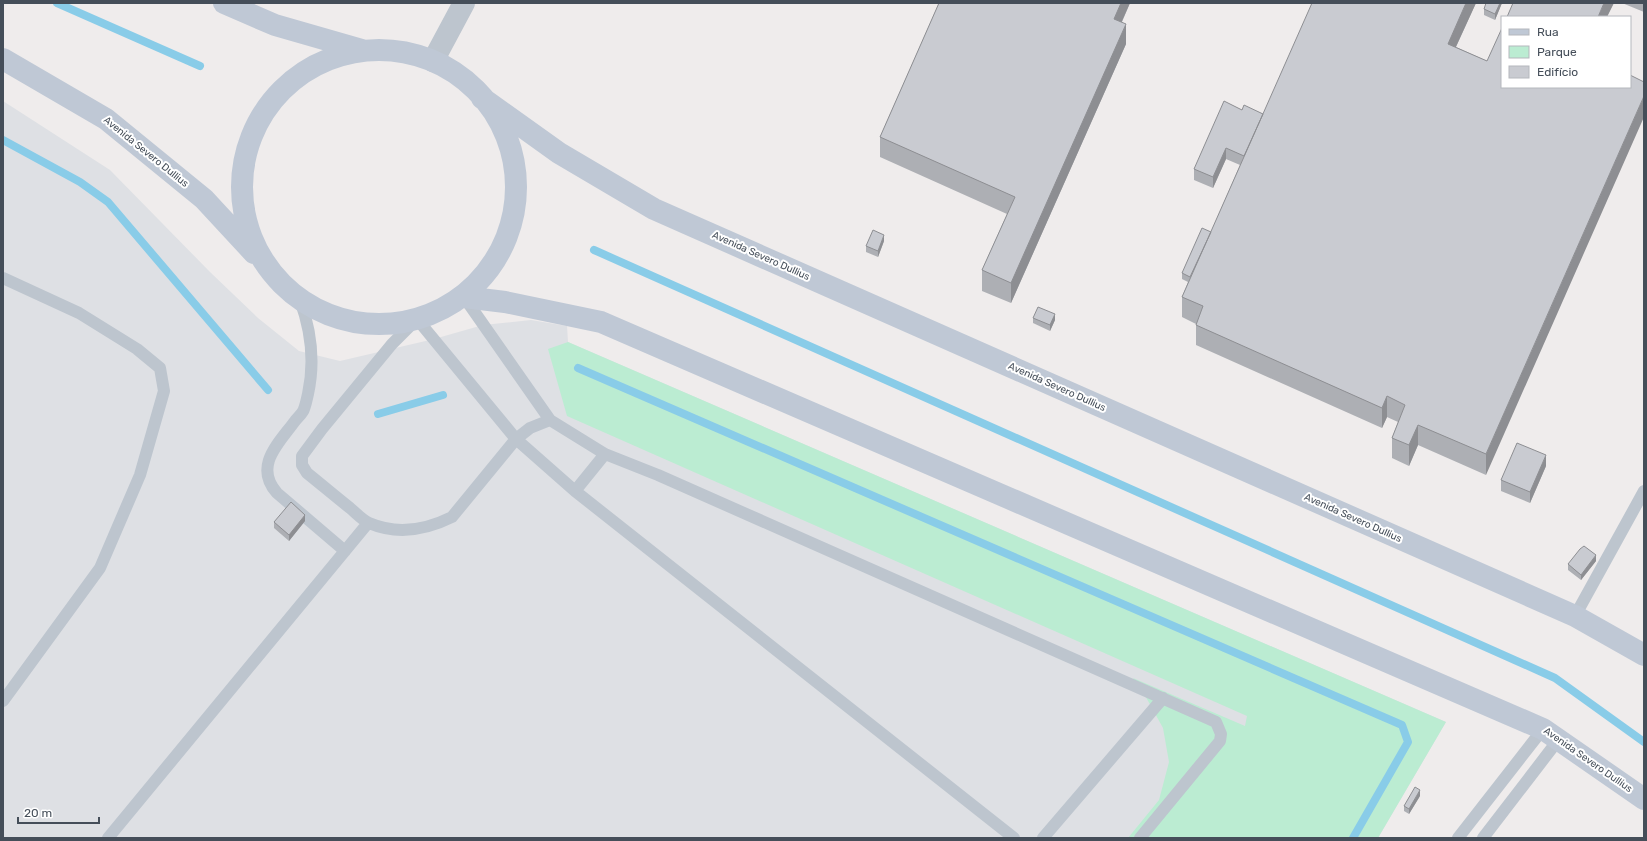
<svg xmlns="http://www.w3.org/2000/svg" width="1647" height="841" font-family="Rubik,sans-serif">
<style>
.airport{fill:#dee0e4}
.green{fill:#bbecd2}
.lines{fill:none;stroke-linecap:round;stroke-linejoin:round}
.stream{stroke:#89cce8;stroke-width:8}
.service{stroke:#bdc5ce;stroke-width:12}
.minor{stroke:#bdc5ce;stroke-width:22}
.secondary{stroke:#bfc8d5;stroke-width:22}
.wall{fill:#adafb4}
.shaded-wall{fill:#8d8e92}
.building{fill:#c9cbd1;stroke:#8d8e92}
.labels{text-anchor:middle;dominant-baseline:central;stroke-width:4;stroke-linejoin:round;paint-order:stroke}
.street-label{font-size:10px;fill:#454e59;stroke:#fff}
</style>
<rect width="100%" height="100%" fill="#efecec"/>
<path class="airport" d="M3,101L110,170L210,272L258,318L299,351L340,361L434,339L483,325L531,320L567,326L568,342L1446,722L1378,838H3Z"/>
<path class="green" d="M568,342L1446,722L1378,838H1128L1159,800L1169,762L1163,728L1147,699L1133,678L1245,726L1247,716L567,416L548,349Z"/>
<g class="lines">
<path class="stream" d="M57,3L200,66
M3,140L80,182L108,202L268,390
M594,250L1555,678L1644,742
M578,368L1402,725L1408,742L1353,838
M378,414L443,395"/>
<path class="service" d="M3,278L79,313L137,349L160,368L164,391L140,475L100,568L3,701
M464,297L550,420
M300,300C311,330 315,362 308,394C307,398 306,404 304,409C303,413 298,417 295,421C279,443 253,466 277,493L345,551
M575,491L605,454
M1575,616L1644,491
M108,838L368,523
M1014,838L575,491L516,439L417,319L392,344L322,429L302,456V465L307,473C322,485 336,497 350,508C356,513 362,520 369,523C397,535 426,530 452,517L516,439L530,428L550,420L605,454L658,475L1216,722L1221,734L1220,741L1140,838
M1043,838L1163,698
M1458,838L1543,729
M1483,838L1559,739"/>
<path class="minor" d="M433,61L464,3"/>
<path class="secondary" d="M224,3L275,25L362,50
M242 187a137 137 0 1 1 274 0a137 137 0 1 1-274 0Z
M3,59L106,119L204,199L254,253
M482,98L559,153L654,209L1575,616L1644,655
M464,297L505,302L601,322L1543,729L1644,799"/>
</g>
<path class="wall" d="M939,3H1130L1122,22L1126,44L1011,303L982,291V270L1007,214L880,157V137Z
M1476,3L1456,47L1487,61L1486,475L1418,445L1409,466L1392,458V438L1398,422L1387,417L1382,428L1196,345V324L1182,317V297L1188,282L1182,279V273L1211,232L1240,165L1226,159L1213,188L1194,180V169L1242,110L1263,114Z
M1502,3L1495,20L1484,15V9Z
M1622,3H1644V12Z
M884,241L878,257L866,252V246Z
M1033,318L1055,320L1050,331L1033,323Z
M1546,466L1530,503L1501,491V480Z
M305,521L289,541L274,528V522Z
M1596,561L1581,580L1568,570V564Z
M1420,796L1409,814L1404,811V806Z"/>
<path class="shaded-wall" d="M1121,3H1130L1114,39V19Z
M1466,3H1476L1448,64V44Z
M1500,3H1502L1495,20V14Z
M1604,3H1614L1607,17H1598Z
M1126,24V44L1011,303V283Z
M1644,96V117L1486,475V454Z
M1226,148V159L1213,188V177Z
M884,235V241L878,257V251Z
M1055,314V320L1050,331V325Z
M1387,396V417L1382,428V408Z
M1418,425V445L1409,466V445Z
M1546,455V466L1530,503V492Z
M305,515V521L289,541V535Z
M1596,555V561L1581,580V575Z
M1420,790V796L1409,814V809Z"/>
<path class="building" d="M939,3H1121L1114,19L1126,24L1011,283L982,270L1015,197L880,137Z
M1312,3H1466L1448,44L1487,61L1502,28V87H1630V75L1644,82V96L1486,454L1418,425L1409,445L1392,438L1405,405L1387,396L1382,408L1196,325L1203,306L1182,297Z
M1486,3H1500L1495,14L1484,9Z
M1513,3H1604L1598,17H1507Z
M1224,101L1242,110L1244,105L1263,114L1244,156L1226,148L1213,177L1194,169Z
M1202,228L1211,232L1190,277L1182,273Z
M873,230L884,235L878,251L866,246Z
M1038,307L1055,314L1050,325L1033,318Z
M1517,443L1546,455L1530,492L1501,480Z
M291,502L305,515L289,535L274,522Z
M1584,546L1596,555L1581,575L1568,564L1580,549Z
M1415,787L1420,790L1409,809L1404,806Z"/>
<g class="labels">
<g class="street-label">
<text transform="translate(146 152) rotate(39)">Avenida Severo Dullius</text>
<text transform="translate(761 256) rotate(24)">Avenida Severo Dullius</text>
<text transform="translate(1057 387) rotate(24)">Avenida Severo Dullius</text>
<text transform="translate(1353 518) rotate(24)">Avenida Severo Dullius</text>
<text transform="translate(1588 760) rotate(35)">Avenida Severo Dullius</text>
</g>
</g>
<rect width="1647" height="841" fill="none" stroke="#454e59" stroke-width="8"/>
<rect x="1501" y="16" width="130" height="72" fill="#ffffff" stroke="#b5b8bd"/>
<rect x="1509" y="29" width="20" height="6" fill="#bfc8d5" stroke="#b5b8bd"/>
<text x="1537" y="36" font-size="12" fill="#454e59">Rua</text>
<rect x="1509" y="46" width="20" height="12" fill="#bbecd2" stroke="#b5b8bd"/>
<text x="1537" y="56" font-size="12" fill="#454e59">Parque</text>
<rect x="1509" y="66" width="20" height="12" fill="#c9cbd1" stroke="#b5b8bd"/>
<text x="1537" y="76" font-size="12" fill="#454e59">Edifício</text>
<path d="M18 817v6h81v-6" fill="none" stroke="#454e59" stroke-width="2"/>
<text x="24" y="817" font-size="12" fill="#454e59" stroke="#ffffff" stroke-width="3" paint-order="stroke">20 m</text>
</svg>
